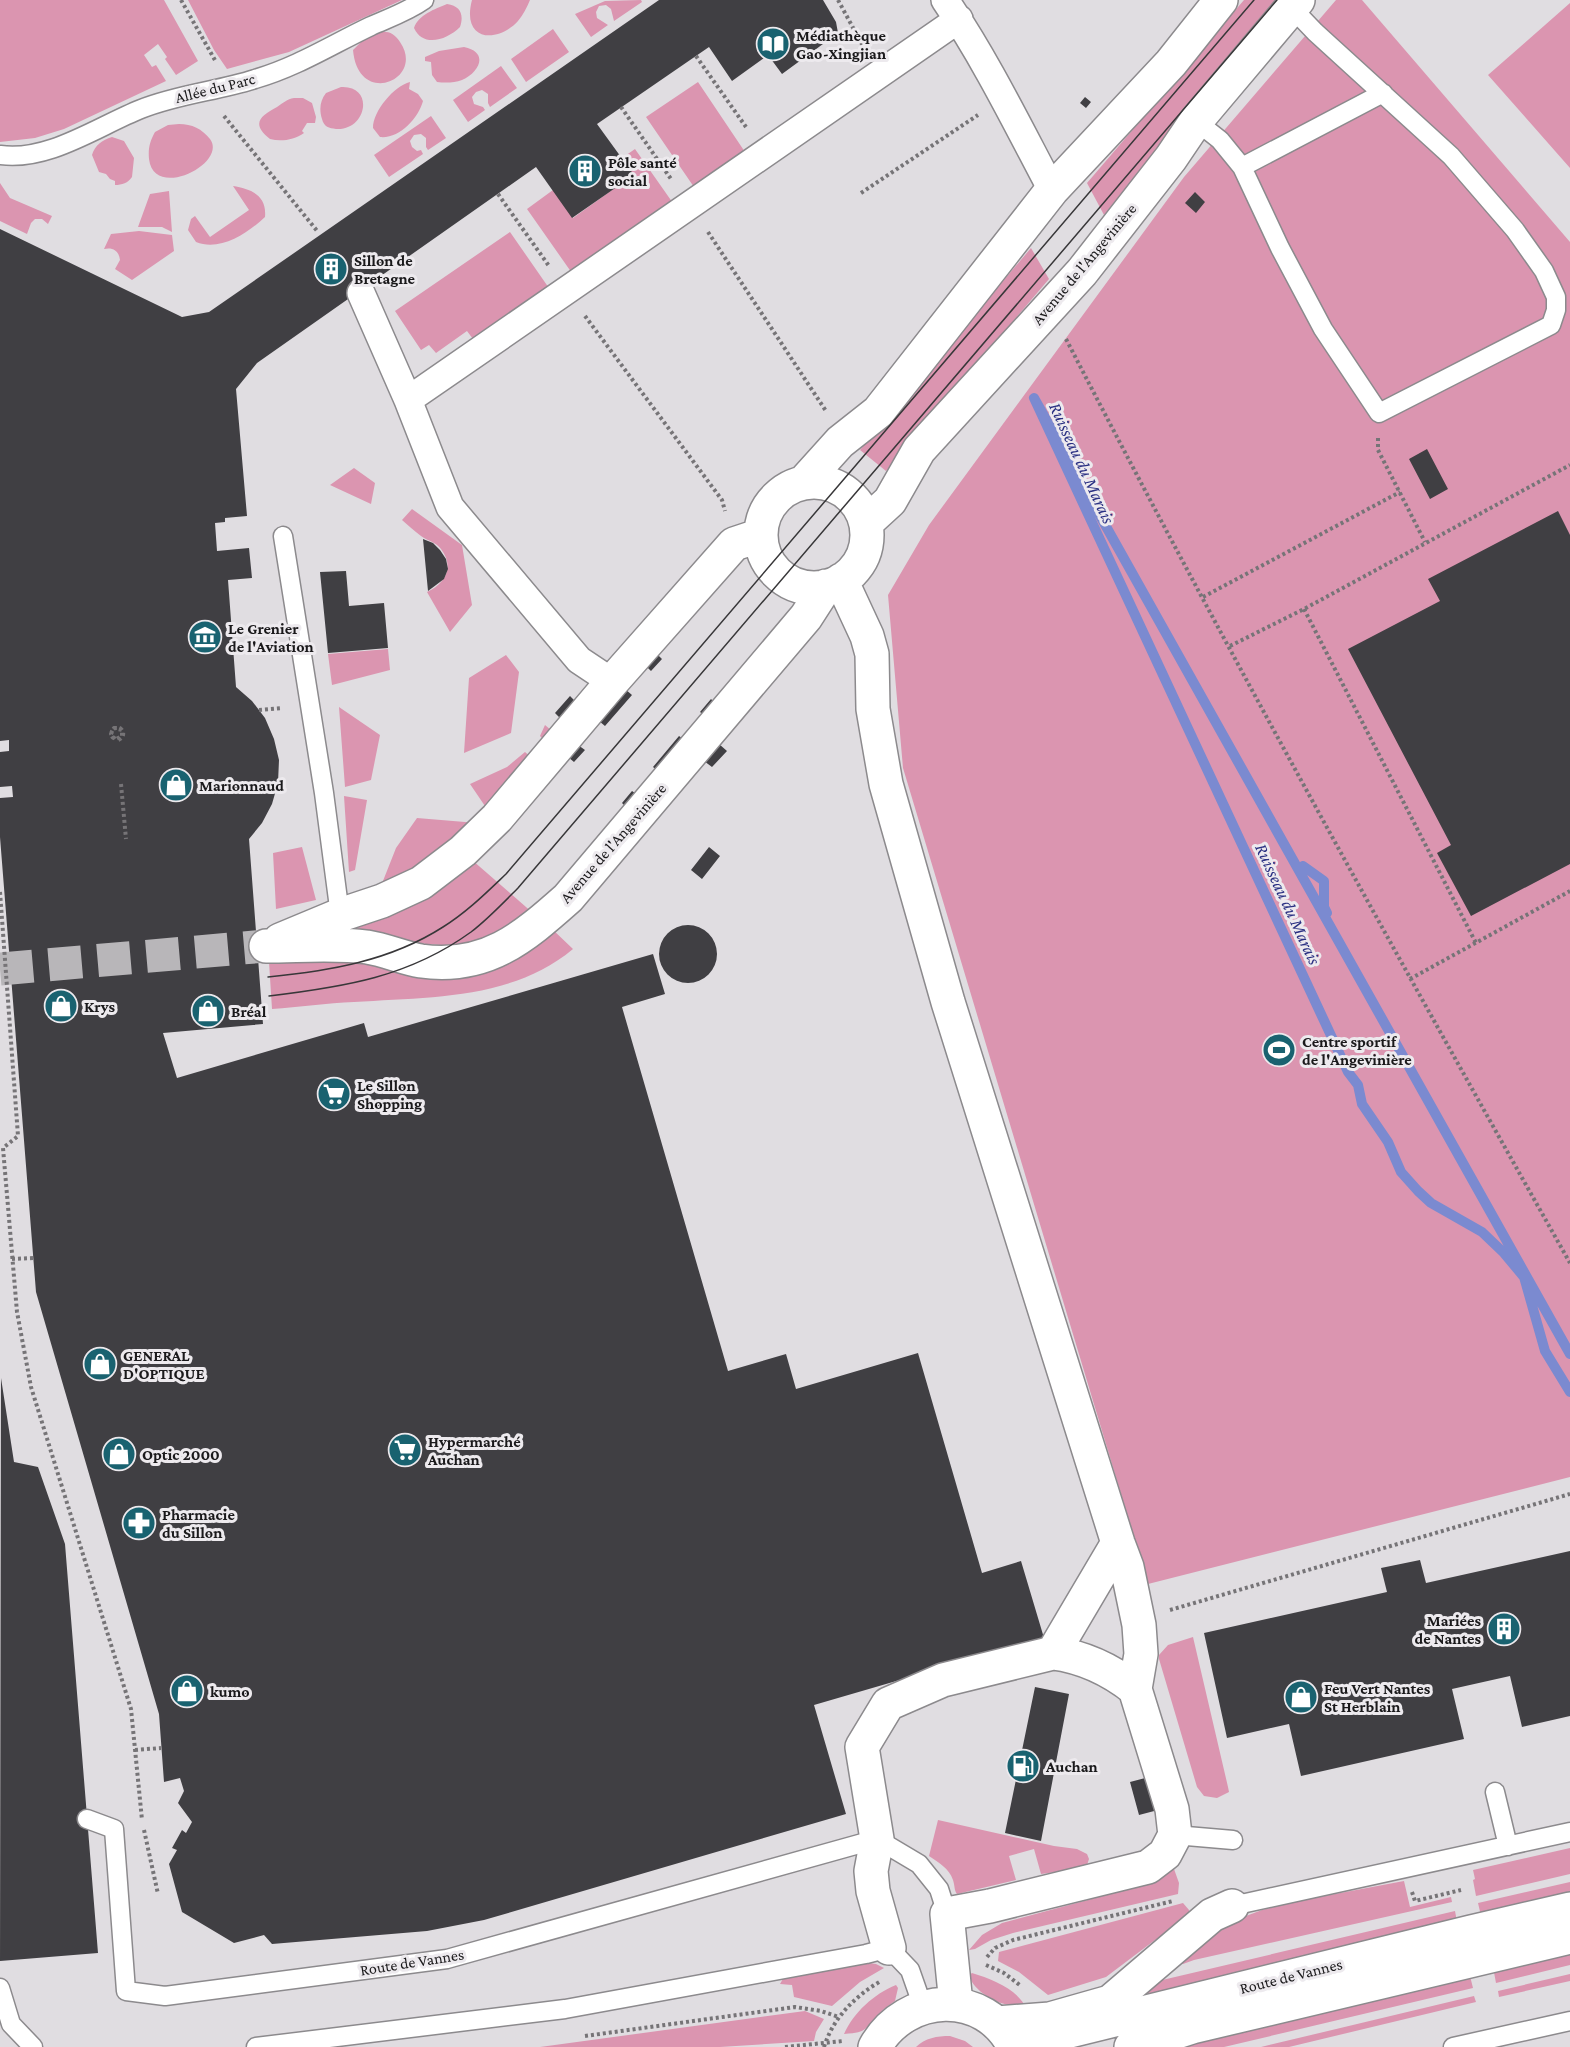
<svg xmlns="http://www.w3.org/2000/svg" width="1570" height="2047" font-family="'Crimson Pro',serif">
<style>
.green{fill:#db95b0}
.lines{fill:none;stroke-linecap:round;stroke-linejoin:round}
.stream{stroke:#7b8ad0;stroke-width:10}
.building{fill:#403f43}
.minor-tunnel{stroke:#b8b6b9;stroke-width:33;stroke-dasharray:33 16;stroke-linecap:butt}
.service-casing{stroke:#8c8a8d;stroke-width:21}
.pedestrian-casing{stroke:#8c8a8d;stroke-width:30}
.minor-casing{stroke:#8c8a8d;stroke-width:36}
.secondary-casing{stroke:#8c8a8d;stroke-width:36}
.path{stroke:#767477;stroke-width:4;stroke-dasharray:3 3;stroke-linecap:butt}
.service{stroke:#fff;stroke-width:18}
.pedestrian{stroke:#fff;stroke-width:27}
.minor{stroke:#fff;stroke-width:33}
.secondary{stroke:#fff;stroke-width:33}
.tram{stroke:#383739;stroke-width:1.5}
.labels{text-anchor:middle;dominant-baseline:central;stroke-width:6;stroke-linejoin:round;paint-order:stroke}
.poi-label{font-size:16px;font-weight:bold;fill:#1a191b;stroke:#edeaee;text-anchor:start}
.street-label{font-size:16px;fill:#1a191b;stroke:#edeaee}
.water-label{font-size:18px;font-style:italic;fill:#2b3183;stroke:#edeaee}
</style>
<rect width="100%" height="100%" fill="#e0dde1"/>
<path class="green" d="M0,0H164L198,61L176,75L165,59L167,57L158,44L144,55L152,67L156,65L166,81L64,129L35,138L0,142Z
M188,0H402L289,52L227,69L214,50Z
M472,0H530C527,7 523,15 518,21C497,44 461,41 472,0Z
M641,0L642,2L614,21L611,9L606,5L599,6L596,12L597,18L608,25L591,37L575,14L605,1Z
M1244,0H1288L1104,215L1087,183Z
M1336,0H1362L1570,242V1477L1148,1584L903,768L888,595L929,525L1184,177Z
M1570,3V168L1488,75Z
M447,4C461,6 464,15 460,27C447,40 423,48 414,28C418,15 435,9 447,4Z
M553,29L569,52L526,82L511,59Z
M380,32C389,31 395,34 400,42C426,80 358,108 353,50L365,38Z
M464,47C489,52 480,72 462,80C454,83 445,83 437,82L432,75L431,62L425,61V57L439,51Z
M501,66L517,88L490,107L488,103V94L482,90L476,92L472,97L474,104L483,107L485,110L468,122L453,100Z
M410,82L409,89L418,94L423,101C418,119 399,139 380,137L373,128C373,111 394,86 410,82Z
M698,82L747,155L696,190L646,117Z
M341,87C375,85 367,131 336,129C329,128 324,127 322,119C319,109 320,101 326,93Z
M294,98H303L312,103L316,117L315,123H307L302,131L304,133C294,140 281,142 270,139C250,123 261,116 277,107C283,103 287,99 294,98Z
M431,116L446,138L428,150L426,147V138L421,134L414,135L410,141L412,147L417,151L421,150L423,154L389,177L374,155Z
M179,124C192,124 202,129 210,139C228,163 154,201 149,159C148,148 150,141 155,132L168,125Z
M112,137L124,141L134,158L132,177C128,183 122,185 115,185V181L110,179L106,174L99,172L92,155C95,145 102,140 112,137Z
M635,149L675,206L574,276L527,209L553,190L573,218L633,175L622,158Z
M0,183L10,198L52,216L48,224L42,219H35L31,223L27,234L0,221Z
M233,186C251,189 267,195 265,217C248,233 220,252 196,242L188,230L191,219L195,216L210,237L249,210Z
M169,191L172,232L162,227H138L150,194Z
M139,231L172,235L174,251L132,280L115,269L120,260C119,251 113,247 104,249L111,234Z
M510,232L551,291L476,343L467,331L436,353L429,345L421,350L395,311Z
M1031,248L1049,279L886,471L860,450Z
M354,468L375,483L371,504L330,485Z
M412,509L462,545L472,605L450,632L427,592C445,584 455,567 441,549C436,542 428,541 421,536C414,531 408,525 402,520Z
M388,649L390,670L332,685L328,654Z
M506,655L519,672L511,733L464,753L469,678Z
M339,707L380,735L371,780L345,787Z
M545,725L558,736C536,761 516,789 492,813C461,844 422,870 381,886L396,848L417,818L477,823L487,809L470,784L507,767L525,752L533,759L547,743L540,736Z
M344,796L367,800L355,870L349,872Z
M302,847L316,900L276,909L273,853Z
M472,860L534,914L485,939L457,946L426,944L403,940L334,936Z
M551,928L573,949C512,1000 429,997 354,1002C327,1003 299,1007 272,1009L269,962L349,956L412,971Z
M1193,1637L1228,1787L1229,1792L1217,1798L1204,1796L1197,1787L1159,1659V1655L1168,1645Z
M938,1820L1054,1846L1077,1849L1087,1854L1089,1859L1086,1868L1041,1874L1034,1849L1009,1856L1016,1880L957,1894C954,1890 955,1886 953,1880C949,1868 939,1863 929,1856Z
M1570,1848V1874L1476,1896L1473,1880L1475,1879L1473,1870Z
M1174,1869L1179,1883L1178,1894L1013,1933L991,1940L975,1949L969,1950L982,1935L1002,1923L1151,1883Z
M1404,1881L1410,1907L1451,1897L1452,1902L1194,1960L1183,1964L1179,1962L1230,1922L1262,1910L1298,1901Z
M1570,1882V1899L1482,1920L1478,1903Z
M1183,1903L1189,1910L1190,1918L1170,1934L1155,1940L1106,1977L1048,1995L1019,1972L998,1961L999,1952Z
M1455,1911L1458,1927L1129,2005L1158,1981Z
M1570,1947V1965L1496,1983L1493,1967Z
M862,1962L876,1964L884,1968L860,1982L832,2006L794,1997L792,1985L780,1984L784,1977L849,1967L851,1963Z
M1469,1972L1473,1988L1224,2047H1172Z
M972,1973C991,1979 1013,1987 1024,2004C1007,2011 973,1993 969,1975Z
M1570,1974V1981L1499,1997L1498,1991Z
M896,1985L898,1988L895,2001C890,2005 884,2008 880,2013C863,2029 870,2032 844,2034C854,2012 874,1994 896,1985Z
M1474,1996L1476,2002L1289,2047H1261Z
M805,2011L824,2019L816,2032L814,2041L720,2047H540Z
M950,2036L965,2041L973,2047H916C925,2038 937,2036 950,2036Z"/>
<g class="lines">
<path class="stream" d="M1303,866L1324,881V907L1327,913
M1570,1354L1034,398L1348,1072L1358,1085L1362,1104L1388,1142L1401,1172L1418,1191L1431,1203L1482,1232L1504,1253L1524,1277L1545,1351L1570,1392"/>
</g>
<path class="building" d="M659,0H823L836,22L838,33L782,74L768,55L732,81L709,47L597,124L634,175L572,218L536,167L257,363L236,389L247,516L225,518V522L215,523L217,551L249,548L252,578L228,580L236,687L252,701L265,718L274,739L279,760L278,783L272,804L262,823L249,839L263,1024L163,1033L177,1078L364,1023L368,1037L653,954L665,994L622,1007L728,1371L786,1354L796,1389L918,1353L982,1573L1021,1561L1044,1638L814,1705L846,1814L484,1920L427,1931L272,1944L264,1935L234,1943L182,1912L169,1864L177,1850L172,1848L182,1830L186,1833L192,1822L178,1803L184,1791L180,1778L164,1782L159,1714L36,1292L0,837V798L13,797L12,786L0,787V752L9,751V740L0,741V229L182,317L209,312Z
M1085,97L1091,102L1086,108L1080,103Z
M1195,192L1205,202L1196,213L1185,203Z
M1427,449L1448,489L1430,499L1409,459Z
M1558,511L1570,535V864L1471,916L1437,853L1451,845L1348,649L1440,601L1428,579Z
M423,539L433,543L440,550L446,559L448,569L444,579L428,591Z
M346,571L349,606L384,603L388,648L328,653L320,572Z
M656,653L662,659L651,671L645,665Z
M625,689L632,695L605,726L599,721Z
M570,696L577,703L562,720L555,713Z
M711,699L717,705L707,717L700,712Z
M679,736L686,741L659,772L653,767Z
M719,744L727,751L712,767L704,761Z
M578,745L585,750L574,762L568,757Z
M632,791L639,796L628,809L622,803Z
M709,847L720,856L702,879L691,870Z
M659 954a29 29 0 1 1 58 0a29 29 0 1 1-58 0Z
M1,1378L14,1462L38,1467L65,1544L98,1953L0,1961Z
M1570,1551V1716L1522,1727L1510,1676L1452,1689L1464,1739L1301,1776L1289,1724L1227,1738L1204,1633L1387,1592L1381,1568L1420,1560L1426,1583Z
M1035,1687L1069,1694L1041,1841L1005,1833Z
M1149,1777L1158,1810L1139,1815L1130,1782Z"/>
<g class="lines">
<path class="minor-tunnel" d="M0,969L266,946"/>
<defs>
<path id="service" d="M1196,121L1220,140L1242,167L1280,248L1323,329L1379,413L1551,325L1556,310V297L1544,271L1515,230L1451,156L1315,32L1292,8
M0,155C48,162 98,126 141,109C178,94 218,91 255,79C297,67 333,44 371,26C389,18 407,12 424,0
M1242,167L1383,93
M283,536L324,793L340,915
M1495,1792L1508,1846
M87,1819L114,1829L126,1991L165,1996L447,1959L877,1839L919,1864L939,1889L947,1914
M1175,1835L1233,1840
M1232,1906L1570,1832
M0,1988L11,2024L33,2047
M256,2047L565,2009L866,1954L889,1948L910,1970L923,2007
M1453,2047L1570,2021"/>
<path id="pedestrian" d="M945,0C986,60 1018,126 1052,190
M361,293L408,400L450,507L579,660L612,682
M408,400L959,19"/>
<path id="minor" d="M761 535a53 53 0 1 1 106 0a53 53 0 1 1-106 0Z
M803,483L840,442L878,412L1052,190L1171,63L1221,0
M866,523L890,501L919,450L1082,272L1171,158L1196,121L1298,0
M841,580L867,636L872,654L873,709L886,784L948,1002L1118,1543L1127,1567L1139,1625L1141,1654L1135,1689L1172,1809L1175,1835L1165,1854L1148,1867L990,1906L947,1914L956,2004
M280,940L340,915L382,901L421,883L463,851L497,818L612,682L734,544L761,535
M266,946C299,946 335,943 367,947C386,950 403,958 421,961C486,970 523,938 568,898L806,617L826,586
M1053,1653C1084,1657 1111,1670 1135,1689
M889,1948L873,1891L871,1871L877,1839L862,1747L888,1704L943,1680L1053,1653L1118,1543
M997,2023L1050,2019L1110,2002L1212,1915L1232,1906"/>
<path id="secondary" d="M1013,2045L1471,1932L1570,1909
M875,2047C906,1992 985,1988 1014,2047
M1131,2047L1192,2027L1570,1937"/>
</defs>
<use href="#service" class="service-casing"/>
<use href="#pedestrian" class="pedestrian-casing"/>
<use href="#minor" class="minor-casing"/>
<use href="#secondary" class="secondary-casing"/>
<path class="path" d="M181,0L216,62
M838,0L864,48
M696,56L746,127
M621,107L671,179
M224,116L318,232
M861,193L978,115
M498,194L549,266
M708,232L826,411
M585,316L722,500L725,511
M1066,339C1227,651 1398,958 1570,1263
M1378,438V450L1425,542
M1203,597L1400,492
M1304,609L1476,943
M1230,646L1304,609L1570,465
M259,710L282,708
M115,739L111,734L114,728L122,730V736L116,739C110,737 110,733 114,728H120C125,732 124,738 118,740
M121,784L126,839
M0,892L18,1136L3,1148L17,1312L31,1387L131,1709L142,1820
M1410,979L1570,891
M12,1259L34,1258
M1170,1610L1570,1494
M135,1750L161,1748
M144,1830L158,1894
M1412,1892L1415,1901L1461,1890
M987,1957L995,1948L1013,1940L1173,1901
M986,1965L1004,1973L1021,1986
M585,2036L795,2007L821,2011L839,2017
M785,2047L843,2041
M824,2047C833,2018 855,1996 881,1981"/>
<use href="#service" class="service"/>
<use href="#pedestrian" class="pedestrian"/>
<use href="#minor" class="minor"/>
<use href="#secondary" class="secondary"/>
<path class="tram" d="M268,977C329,971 390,961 443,927C467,912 486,893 506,874L1254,0
M269,996C344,987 409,977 471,932C488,919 503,903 518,888L1277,0"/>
</g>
<defs>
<symbol id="library-disc" viewBox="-11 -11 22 22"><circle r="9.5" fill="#196270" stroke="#edeaee"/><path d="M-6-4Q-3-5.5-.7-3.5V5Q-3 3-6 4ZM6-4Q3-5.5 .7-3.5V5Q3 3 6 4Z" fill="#fff"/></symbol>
<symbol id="building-disc" viewBox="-11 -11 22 22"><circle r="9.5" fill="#196270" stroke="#edeaee"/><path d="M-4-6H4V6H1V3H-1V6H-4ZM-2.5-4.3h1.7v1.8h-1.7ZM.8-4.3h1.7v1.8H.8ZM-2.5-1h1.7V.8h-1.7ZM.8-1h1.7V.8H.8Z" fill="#fff"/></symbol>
<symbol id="museum-disc" viewBox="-11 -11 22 22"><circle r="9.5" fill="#196270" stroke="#edeaee"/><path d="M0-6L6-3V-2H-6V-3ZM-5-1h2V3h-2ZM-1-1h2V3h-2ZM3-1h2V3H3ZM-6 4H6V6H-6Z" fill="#fff"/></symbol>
<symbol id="shop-disc" viewBox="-11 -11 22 22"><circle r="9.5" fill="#196270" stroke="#edeaee"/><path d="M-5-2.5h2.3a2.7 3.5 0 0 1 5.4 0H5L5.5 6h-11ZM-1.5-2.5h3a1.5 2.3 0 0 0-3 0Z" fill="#fff"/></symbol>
<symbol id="stadium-disc" viewBox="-11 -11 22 22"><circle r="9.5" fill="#196270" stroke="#edeaee"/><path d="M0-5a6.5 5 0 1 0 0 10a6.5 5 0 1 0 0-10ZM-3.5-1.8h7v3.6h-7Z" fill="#fff"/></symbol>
<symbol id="supermarket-disc" viewBox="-11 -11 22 22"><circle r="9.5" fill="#196270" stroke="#edeaee"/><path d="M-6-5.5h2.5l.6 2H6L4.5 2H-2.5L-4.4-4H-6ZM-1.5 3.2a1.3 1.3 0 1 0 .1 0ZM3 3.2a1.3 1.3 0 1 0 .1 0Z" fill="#fff"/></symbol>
<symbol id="pharmacy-disc" viewBox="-11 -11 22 22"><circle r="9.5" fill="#196270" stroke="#edeaee"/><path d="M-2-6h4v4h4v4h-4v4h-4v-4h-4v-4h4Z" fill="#fff"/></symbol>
<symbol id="fuel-disc" viewBox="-11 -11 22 22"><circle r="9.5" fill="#196270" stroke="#edeaee"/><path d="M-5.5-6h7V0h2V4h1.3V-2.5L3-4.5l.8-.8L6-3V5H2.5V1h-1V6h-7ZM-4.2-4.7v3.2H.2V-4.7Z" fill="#fff"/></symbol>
</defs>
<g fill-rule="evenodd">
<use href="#library-disc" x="754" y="25" width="38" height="38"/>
<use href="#building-disc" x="566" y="152" width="38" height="38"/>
<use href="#building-disc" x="312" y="250" width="38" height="38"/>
<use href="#museum-disc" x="186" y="618" width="38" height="38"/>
<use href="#shop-disc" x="157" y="766" width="38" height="38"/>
<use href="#shop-disc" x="42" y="987" width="38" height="38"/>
<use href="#shop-disc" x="189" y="992" width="38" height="38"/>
<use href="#stadium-disc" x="1260" y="1031" width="38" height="38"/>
<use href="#supermarket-disc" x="315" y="1075" width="38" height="38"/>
<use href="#shop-disc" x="81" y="1345" width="38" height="38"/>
<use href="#supermarket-disc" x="386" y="1431" width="38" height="38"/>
<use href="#shop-disc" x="100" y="1435" width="38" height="38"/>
<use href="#pharmacy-disc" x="120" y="1504" width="38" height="38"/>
<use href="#building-disc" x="1485" y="1610" width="38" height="38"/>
<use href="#shop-disc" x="168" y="1672" width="38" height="38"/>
<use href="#shop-disc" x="1282" y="1678" width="38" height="38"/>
<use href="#fuel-disc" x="1004" y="1747" width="38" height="38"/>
</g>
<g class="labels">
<g class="poi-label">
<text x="796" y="35">Médiathèque<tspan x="796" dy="18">Gao-Xingjian</tspan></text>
<text x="608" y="162">Pôle santé<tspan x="608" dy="18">social</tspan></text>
<text x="354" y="260">Sillon de<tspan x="354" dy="18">Bretagne</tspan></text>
<text x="228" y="628">Le Grenier<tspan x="228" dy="18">de l'Aviation</tspan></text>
<text x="199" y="785">Marionnaud</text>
<text x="84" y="1006">Krys</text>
<text x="231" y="1011">Bréal</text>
<text x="1302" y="1041">Centre sportif<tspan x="1302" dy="18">de l'Angevinière</tspan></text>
<text x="357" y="1085">Le Sillon<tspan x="357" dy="18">Shopping</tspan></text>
<text x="123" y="1355">GENERAL<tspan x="123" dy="18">D'OPTIQUE</tspan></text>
<text x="428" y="1441">Hypermarché<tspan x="428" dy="18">Auchan</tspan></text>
<text x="142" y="1454">Optic 2000</text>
<text x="162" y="1514">Pharmacie<tspan x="162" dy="18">du Sillon</tspan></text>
<text x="1481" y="1620" text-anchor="end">Mariées<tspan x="1481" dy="18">de Nantes</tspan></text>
<text x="1324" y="1688">Feu Vert Nantes<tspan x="1324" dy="18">St Herblain</tspan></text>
<text x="210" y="1691">kumo</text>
<text x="1046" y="1766">Auchan</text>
</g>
<g class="street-label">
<text transform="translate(215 88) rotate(-14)">Allée du Parc</text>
<text transform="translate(1084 264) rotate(-50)">Avenue de l'Angevinière</text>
<text transform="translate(613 843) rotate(-49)">Avenue de l'Angevinière</text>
<text transform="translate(412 1962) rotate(-9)">Route de Vannes</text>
<text transform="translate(1291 1976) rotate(-14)">Route de Vannes</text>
</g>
<g class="water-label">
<text transform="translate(1082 463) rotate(65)">Ruisseau du Marais</text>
<text transform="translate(1288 904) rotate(65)">Ruisseau du Marais</text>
</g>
</g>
</svg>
